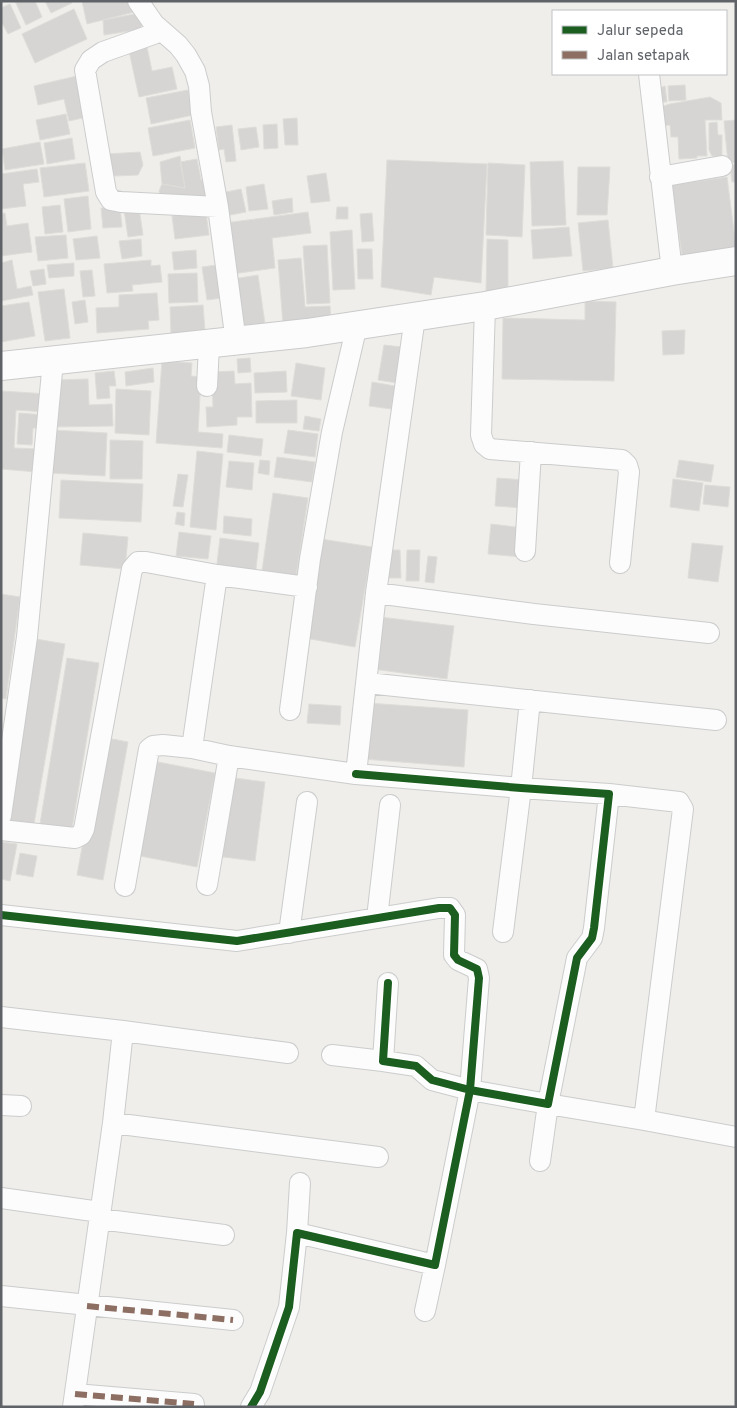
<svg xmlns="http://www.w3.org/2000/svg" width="737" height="1408" font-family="Overpass,sans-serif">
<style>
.building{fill:#d6d5d3;stroke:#deddd9}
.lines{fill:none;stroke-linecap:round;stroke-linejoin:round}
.street-casing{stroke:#cbcccc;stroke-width:22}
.secondary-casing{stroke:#cacacb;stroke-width:30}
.street{stroke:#fdfcfc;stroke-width:20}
.secondary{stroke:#fdfcfc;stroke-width:28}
.quiet{stroke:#8d6e63;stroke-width:6;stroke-dasharray:12 6;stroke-linecap:butt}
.cycleway-casing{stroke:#fff;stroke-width:11}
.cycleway{stroke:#1b5e20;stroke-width:8}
</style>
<rect width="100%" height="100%" fill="#efeeea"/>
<path class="building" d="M15,1H35L42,17L26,25Z
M45,1H71L72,3L51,13Z
M82,1H130L134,12L87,24Z
M10,4L21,28L8,34L1,21V8Z
M74,9L87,39L35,63L22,34Z
M140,13L142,29L104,35L103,20Z
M147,47L152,71L172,67L177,89L139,97L129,51Z
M77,76L87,117L69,121L64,99L38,105L34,86Z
M685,85L686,100L669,101L668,86Z
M665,86L667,102H653L652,91Z
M188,90L193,115L151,124L146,98Z
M710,97L721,103L722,120H705L707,156H697V158L679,159L678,137H671L670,125L660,126L657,108L670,104Z
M66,114L70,134L40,140L36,120Z
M297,118L298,145H285L283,119Z
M190,120L195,148L153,156L148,128Z
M736,120V163H728L724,121Z
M717,122L718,135H722V156H712L709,150V123Z
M277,124L278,148L264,149L263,125Z
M232,125L236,161L226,162L224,149L219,150L216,127Z
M256,127L259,147L241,150L238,129Z
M72,138L75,159L47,164L44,143Z
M40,142L44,164L5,170L2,149Z
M140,152L143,165L138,175L115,176L108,169L107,154Z
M180,156L185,188L162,184L160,162Z
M197,159L201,180L206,179L216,203L162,199L159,191L162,184L185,188L180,162Z
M387,160L487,164L481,283L434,277L431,295L381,287Z
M563,161L566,225L532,226L530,162Z
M85,163L89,191L44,197L40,168Z
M488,163L525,165L522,237L486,235Z
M736,164V182H732L730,165Z
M578,167H610L607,215H577Z
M37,169L39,182L23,184L26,206L1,209V174Z
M326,173L330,201L311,203L307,176Z
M727,177L736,247L682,255L672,185Z
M264,184L268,209L249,211L246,187Z
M241,189L246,212L225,216L221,193Z
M88,196L91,229L68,232L64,199Z
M292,198L293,212L274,215L272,201Z
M60,205L63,232L45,234L42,207Z
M120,207L122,227L103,228L101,208Z
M337,207H348V219H336Z
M139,208L143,235L128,237L124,210Z
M308,212L311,233L272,238L275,268L232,274L225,223Z
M5,213L7,226L28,223L32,252L1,256V214Z
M206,213L209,235L175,239L172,216Z
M372,213L374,241L362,242L360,214Z
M608,220L613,268L583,271L578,223Z
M569,227L572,256L533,259L531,230Z
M352,230L355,289L333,290L330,232Z
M66,235L68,258L38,261L35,237Z
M97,236L100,258L76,260L73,239Z
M141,239L142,256L122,259L119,241Z
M487,239L508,240V292H486Z
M327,245L330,303L307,304L303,246Z
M357,249H372L373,279H358Z
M196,250L197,268L174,270L172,252Z
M301,258L305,307L330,306L331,321L283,325L278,260Z
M12,260L17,289L31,286L33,295L1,301V263Z
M151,260V266L160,265L162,282L132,285L133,291L107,293L104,264Z
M74,263V276L49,278L47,265Z
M217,265L222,298L207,300L202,267Z
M44,269L46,284L33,286L30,271Z
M92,270L95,296L83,297L80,271Z
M197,273L198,302L169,303L168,274Z
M258,275L265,324L239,328L233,279Z
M64,289L70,338L45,341L38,292Z
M157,293L159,320L148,321L149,329L97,333L96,308L119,307V295Z
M85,300L88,322L75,324L72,302Z
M585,301L616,302L614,381L502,379L503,318L585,320Z
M29,302L35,336L1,342V306Z
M203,305L205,331L171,334L170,307Z
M685,330L684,354L663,355L662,331Z
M384,345L402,347L397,383L378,380Z
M250,358L251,372L238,373L237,359Z
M162,361L192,363L191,376L201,377L198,432L223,434L222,448L156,443Z
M296,363L325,368L321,400L291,396Z
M153,368L154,382L126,386L125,372Z
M114,371L116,386H109L110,398L97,399L95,373Z
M234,371L235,384L251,383L252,417H237V425L207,427L206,407H213L212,372Z
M286,371L287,392L255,393L254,373Z
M88,379L89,405L112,404L113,426L51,427L54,380Z
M372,382L395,386L391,409L369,406Z
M116,389L151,391L149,435L115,433Z
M1,391L48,394L46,412L16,410L14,448L38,449L37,472L1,469Z
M297,400V423H256V401Z
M19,413L45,415L44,429L33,428L32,445L17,444Z
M305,416L321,419L319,431L303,429Z
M52,430L107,433L105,476L50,473Z
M288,430L318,434L315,457L284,453Z
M229,435L263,439L261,456L227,452Z
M110,440L143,441L142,479H110Z
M197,451L223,454L216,530L190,527Z
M277,457L315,462L312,482L274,477Z
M260,460L270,461L269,475L258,473Z
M679,460L714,465L711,482L676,477Z
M229,461L254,463L252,490L226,487Z
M178,474L188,475L183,507L173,506Z
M497,478L525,480L523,508L495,506Z
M673,479L703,483L699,511L670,507Z
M61,480L143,484L141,522L59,518Z
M705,485L730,487L728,507L703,504Z
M273,493L308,498L295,584L261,578Z
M177,512L185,513L184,526L175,524Z
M224,516L252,519L251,536L223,533Z
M491,524L524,528L521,557L488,554Z
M179,532L211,536L208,559L176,556Z
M83,533L128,537L125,569L80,565Z
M220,538L259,543L255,577L216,572Z
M321,539L372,547L355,647L305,638Z
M692,543L723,546L718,582L688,578Z
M385,550H400L401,578H386Z
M407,550H420L419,581H406Z
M428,556L437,557L434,583L425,582Z
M1,594L20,597L6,699L1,698Z
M380,617L454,626L447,679L373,669Z
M36,639L65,644L33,830L4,825Z
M67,658L99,663L71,835L39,830Z
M367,703L468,710L464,767L363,759Z
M309,704L341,706L340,725L307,723Z
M102,737L128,742L103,880L77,875Z
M153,761L215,773L197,867L135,855Z
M227,777L265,782L255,861L216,856Z
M1,842L17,844L10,881L1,879Z
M20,853L37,856L33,877L16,874Z"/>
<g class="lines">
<defs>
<path id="street" d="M138,1L154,24L178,45L186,55L195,71L199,86L201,112L218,207L236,342
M162,31L103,52L91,60L85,70L106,192L111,200L121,202L218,207
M649,74L672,271
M660,177L722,166
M485,306L481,435L484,444L490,449L622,460L627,465L629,472L620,563
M207,386L209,345
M525,551L531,452
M376,593L534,614L709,633
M367,683L716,720
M290,710L310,559L332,432L357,325
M192,748L217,575L307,587
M1,816L27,637L53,361
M1,830L75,838L81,835L84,829L132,569L138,562H146L217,575
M207,885L229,756
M125,886L149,749L153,746L163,745L192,748L229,756L356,774L376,593L415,317
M1,915L237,941L439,908H450L455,915L454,955L458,960L477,969L479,978L470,1090L432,1080L416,1066L383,1061L388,983
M377,918L390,805
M503,932L521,788L530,700
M289,933L307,802
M1,1017L123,1031L113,1123L73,1407
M123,1031L288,1053
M332,1055L383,1061
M1,1105L21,1106
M644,1120L736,1137
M113,1123L378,1157
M540,1161L548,1104L644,1120L683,809L679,802L609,794
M1,1198L100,1212
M100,1219L224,1235
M297,1233L300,1183
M1,1296L233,1320
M425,1311L435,1265
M75,1394L194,1404
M251,1407L260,1392L289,1307L297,1233L435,1265L470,1090L548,1104L577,958L592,938L594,928L609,794L521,788L356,774"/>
<path id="secondary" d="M1,366L307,333L485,306L672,271L736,261"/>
</defs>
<use href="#street" class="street-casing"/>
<use href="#secondary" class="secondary-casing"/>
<use href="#street" class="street"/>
<use href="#secondary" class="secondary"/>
<path class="quiet" d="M87,1306L233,1320
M75,1394L194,1404"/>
<defs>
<path id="cycleway" d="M1,915L237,941L439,908H450L455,915L454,955L458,960L477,969L479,978L470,1090L432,1080L416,1066L383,1061L388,983
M251,1407L260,1392L289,1307L297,1233L435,1265L470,1090L548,1104L577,958L592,938L594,928L609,794L521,788L356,774"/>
</defs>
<use href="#cycleway" class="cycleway-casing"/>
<use href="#cycleway" class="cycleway"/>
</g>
<rect width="737" height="1408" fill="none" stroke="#5f6368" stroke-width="5"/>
<rect x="552" y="10" width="175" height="65" fill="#ffffff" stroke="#bfc1c3"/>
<rect x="562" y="26" width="25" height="8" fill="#1b5e20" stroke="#bfc1c3"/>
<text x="597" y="35" font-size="15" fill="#5f6368">Jalur sepeda</text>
<rect x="562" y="51" width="25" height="8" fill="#8d6e63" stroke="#bfc1c3"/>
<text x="597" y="60" font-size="15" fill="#5f6368">Jalan setapak</text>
</svg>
